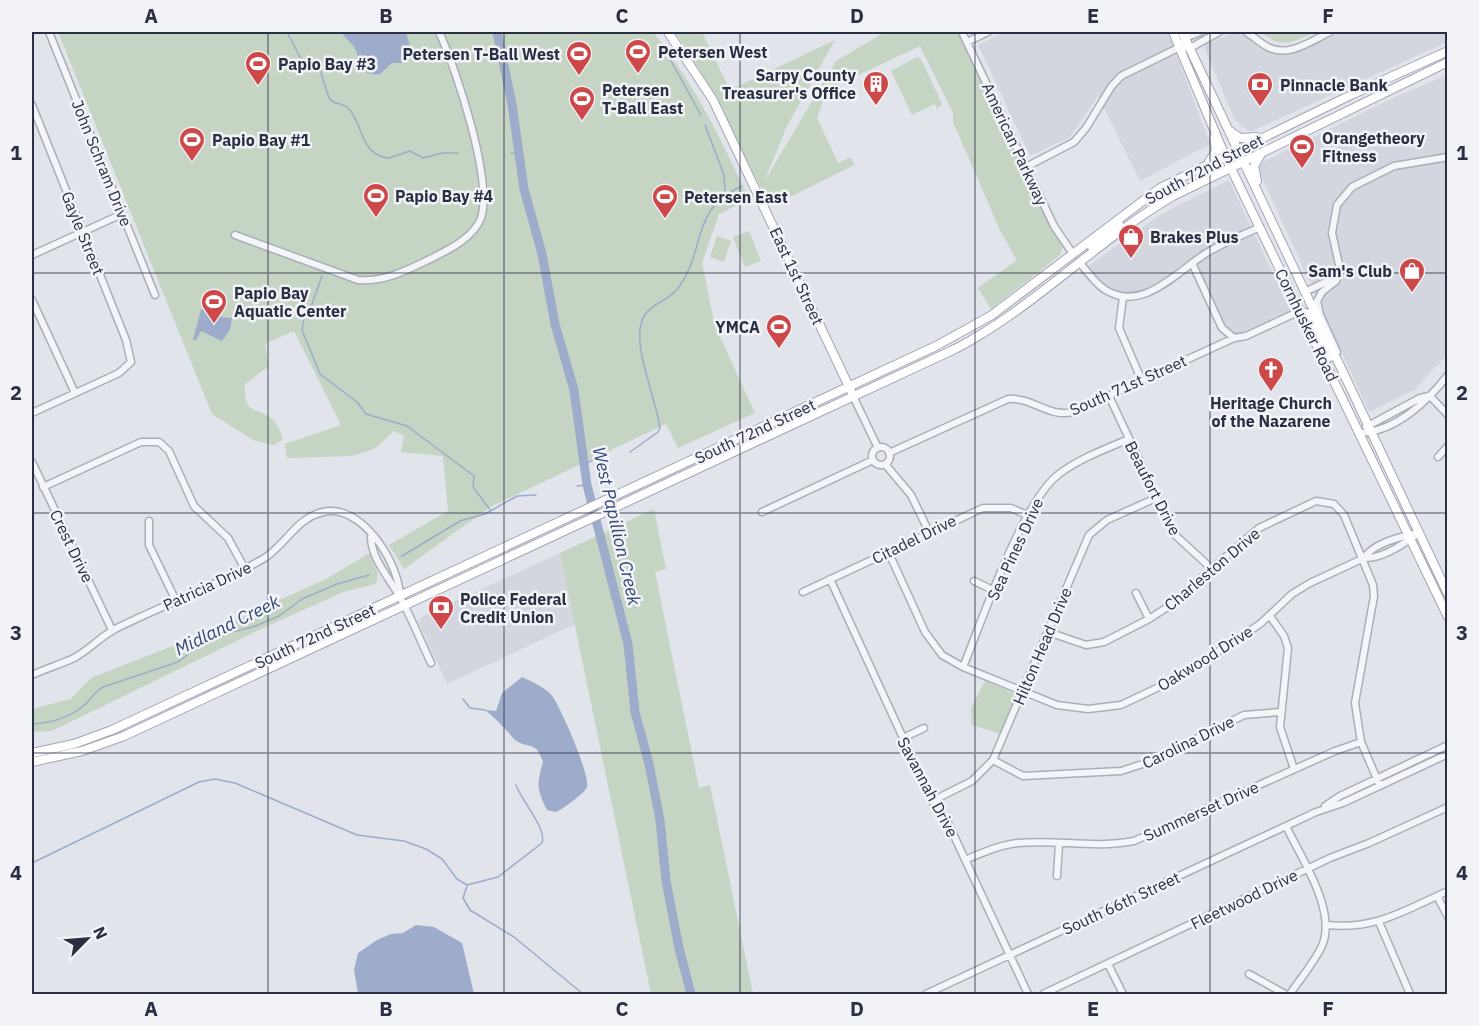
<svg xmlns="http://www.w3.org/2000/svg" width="1479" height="1026" font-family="'IBM Plex Sans',sans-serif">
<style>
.built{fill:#d3d6df}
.green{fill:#c5d4c3}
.water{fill:#9dacca}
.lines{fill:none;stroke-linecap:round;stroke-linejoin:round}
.stream{stroke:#9dacca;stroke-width:1.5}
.river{stroke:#9dacca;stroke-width:9}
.minor-casing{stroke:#aaaeb8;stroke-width:9}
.major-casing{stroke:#a1a6b6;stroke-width:10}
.minor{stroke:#f4f5f8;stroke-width:6}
.major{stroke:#fff;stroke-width:8}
.grid{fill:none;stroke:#2a2f42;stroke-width:1.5;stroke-opacity:0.55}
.labels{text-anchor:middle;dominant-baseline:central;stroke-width:5;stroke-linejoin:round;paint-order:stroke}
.poi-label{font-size:16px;font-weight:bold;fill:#2a2f42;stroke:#f1f3f7;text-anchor:start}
.street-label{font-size:16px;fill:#2a2f42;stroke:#f1f3f7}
.water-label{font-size:18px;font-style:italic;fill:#344876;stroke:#f1f3f7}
.neatline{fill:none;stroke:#2a2f42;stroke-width:2}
.grid-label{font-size:20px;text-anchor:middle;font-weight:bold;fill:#2a2f42}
</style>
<rect width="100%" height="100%" fill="#e1e4ea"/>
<path class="built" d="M1005,32H1168L1210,144L1140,181L1098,96L1070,137L1030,156L978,45Z
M1236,32L1260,46L1289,54L1341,32H1447V42L1250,132L1235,120L1203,45Z
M1447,75V355L1414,390L1369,412L1259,171L1261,163L1397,96Z
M1229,180L1291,312L1235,335L1222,324L1194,265L1152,296L1126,301L1107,296L1080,272L1158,216Z
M560,553L575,624L447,684L418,621L423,616Z"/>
<path class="green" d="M58,32H653C694,83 721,139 749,199L719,214L702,263L715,326L755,413L678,448L666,424L492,506L404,569L389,545L448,511L443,456L401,452L404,436L394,431L374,449L352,456L287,458L285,444L341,425L294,331L265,344L269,366L245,384C243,418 259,405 274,421C278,425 281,433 283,439L274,445L253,440L212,414Z
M675,32H702L730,90L835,40L786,128L764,182L836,61L885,32H958L1050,226L1063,246L1060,255L991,309L978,288L1017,260L1000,230L953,122V113L920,46L831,88L823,101L817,118L838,163L851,157L854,165L774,205L769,204L713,91Z
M1260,32H1316C1291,43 1283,49 1260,32Z
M917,57L921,59L942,104L937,109L935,104L912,115L891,71Z
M749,231L761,261L745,267L733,237Z
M717,236L731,241L724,262L710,257Z
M654,509L666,569L655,572L699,788L710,785L753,994H651L560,553Z
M370,553L378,573L376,584L343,592L261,629L52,731L32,732V709L71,699L91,678L206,633L326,579Z
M985,681L1016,694L1001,734L972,725L971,708Z"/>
<path class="water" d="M341,32H406L411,49L402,63H392L380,74C357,77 361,58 354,47C350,41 344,37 341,32Z
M201,309L222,317L232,318L230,330L222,341L201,331L196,340H193Z
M522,677C531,681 548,689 553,697C561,709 590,774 587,787C586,792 562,810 556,812L547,810C536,788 537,784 543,762C536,740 530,750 515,740C505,729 497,719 485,710L496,711L502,693Z
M416,925L434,927L462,943L474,994H358L354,970L358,953L377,940L391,934L403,933Z"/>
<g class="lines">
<path class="stream" d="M287,32L301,59L320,70L329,98C335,106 343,102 349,109C364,126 360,155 389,158L410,151L423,158L443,153H458
M662,45L701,115
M705,125L724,175L725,192
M511,153L518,154
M322,276L312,304L305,314L302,330L320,374L357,402L366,414L407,426L474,476L473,487L491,511
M630,452L658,432L660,428C656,399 634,350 641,324C646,303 668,303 679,287C707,248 689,210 742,186
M585,464L593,460
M577,486L587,485
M402,556L460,521L485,514L517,496L536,495
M463,699L470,708L485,710
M32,724C49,723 68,718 82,707C91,701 93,692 103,687L178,662L192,651L228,633L253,627L279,616L302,599L337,584L369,575
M32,863L199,782L215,779L235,783L357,835L404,841L426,849L442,859L457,879L467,885L498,877L542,843C547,828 522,802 516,785
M467,886L463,898L470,910L514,937L583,994"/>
<path class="river" d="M497,32L512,104L524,189L542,254L555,324L574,390L587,485L628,644L635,712L649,764L660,820L666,881L679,948L691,994"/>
<defs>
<path id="minor" d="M49,32L155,295
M962,32L1054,226L1073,254
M1246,32C1253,36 1259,42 1266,46C1287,59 1311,41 1330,32
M967,42L988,32
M1180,47L1190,48L1219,32
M32,105L126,340L131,362L119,373L32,413
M1026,167L1074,142L1086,128L1111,87L1121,76L1180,47L1185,38L1200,32
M235,235L358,280C384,282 405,271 428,260C446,251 473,239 481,218C493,180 456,68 439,32
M32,255L122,214
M1079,262C1087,271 1094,282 1104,289C1140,313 1174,275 1202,256C1219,244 1241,236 1260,227
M1192,263L1222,328L1234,338
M1305,292L1334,278
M1123,297L1119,328L1142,381
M32,300L75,393
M1337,352L1320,315L1317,301L1322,292L1336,281L1340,269L1332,233L1337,205L1352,187L1394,166L1448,157
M853,396L878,448
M1109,396L1174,534L1212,569
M1430,396L1448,415
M1366,427L1420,398L1429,396
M1359,433C1395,432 1427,402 1448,375
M872 456a9 9 0 1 1 18 0a9 9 0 1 1-18 0Z
M889,453L1008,399C1032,397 1049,418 1073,412L1234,338L1246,336L1300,311
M1438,457L1448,446
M32,462L112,630
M885,464L911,495L929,532
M43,487L141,442H159L169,451L194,506L228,538L245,569
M762,512L873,460
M149,521V545L176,601
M371,537C371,559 391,580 401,599C412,619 421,642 431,663
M888,551L925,632L942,655L963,667L1057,705L1088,709L1121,705L1178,678L1260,624L1292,594L1310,583L1364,558C1383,559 1403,544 1419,533
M1364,558C1373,544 1396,538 1413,534
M830,579L932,801L948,823L1028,994
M974,581L995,591
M803,592L983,508H1011L1027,515
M1136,593L1149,619
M1270,616L1284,636L1288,648L1280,727L1294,769
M1048,632L1086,645L1104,642L1149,619L1169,606L1259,528L1316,501L1334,504L1344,515L1373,585L1374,596L1355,703L1361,742L1380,786
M963,667C982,621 1022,502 1059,474C1079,459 1105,449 1129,439
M32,675C45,669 61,664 74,658C89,650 100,637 115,629C163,605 216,586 263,559C285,546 296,518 323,512C362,503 399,563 400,596
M903,738L924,728
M993,760L1023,776L1121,771L1152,761L1244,715L1280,712
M932,801L972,781L993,760L1089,535L1107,520L1156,498
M1325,806L1340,796L1448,745
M1286,826C1301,858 1339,913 1321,948C1313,964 1300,979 1290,994
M965,860C982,853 999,845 1018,843C1058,839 1092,849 1134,841L1335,751L1361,742
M1057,876L1059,844
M1437,896L1448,917
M1379,922L1410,994
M1327,925C1376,930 1405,910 1448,891
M1108,964L1123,994
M1249,974L1285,994
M926,994L1316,812L1343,803L1448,754
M1043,994L1330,858L1369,843L1448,807"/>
<path id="major" d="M668,32L713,100L851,391
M1173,32L1225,156L1448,617
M1182,32L1448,594
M1230,131L1240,138L1257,137
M1209,162L1216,151L1214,138
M1257,181L1254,166L1261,154
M1091,246L1119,224
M1300,311L1308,314L1330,357
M32,753L74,744L112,730L936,346L992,315L1160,188L1353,94L1448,51
M32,762L82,751L124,736L955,349C1034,308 1096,241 1173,196L1448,62"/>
</defs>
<use href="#minor" class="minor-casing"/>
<use href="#major" class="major-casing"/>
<use href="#minor" class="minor"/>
<use href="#major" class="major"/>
</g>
<path class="grid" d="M268,32V994M504,32V994M740,32V994M975,32V994M1210,32V994M32,273H1448M32,513H1448M32,753H1448"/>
<defs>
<symbol id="stadium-pin" viewBox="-11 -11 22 30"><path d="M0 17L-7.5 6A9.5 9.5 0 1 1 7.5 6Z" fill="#ce4749" stroke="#f1f3f7"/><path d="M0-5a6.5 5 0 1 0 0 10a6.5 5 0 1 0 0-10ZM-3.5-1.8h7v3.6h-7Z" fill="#fff"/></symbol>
<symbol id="building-pin" viewBox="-11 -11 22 30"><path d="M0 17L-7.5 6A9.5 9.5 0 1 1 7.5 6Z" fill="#ce4749" stroke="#f1f3f7"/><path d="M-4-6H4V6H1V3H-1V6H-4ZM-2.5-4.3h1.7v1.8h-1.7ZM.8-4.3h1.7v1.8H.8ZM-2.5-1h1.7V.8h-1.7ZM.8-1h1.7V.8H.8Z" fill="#fff"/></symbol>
<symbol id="bank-pin" viewBox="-11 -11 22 30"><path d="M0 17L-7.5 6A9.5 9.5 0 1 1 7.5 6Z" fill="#ce4749" stroke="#f1f3f7"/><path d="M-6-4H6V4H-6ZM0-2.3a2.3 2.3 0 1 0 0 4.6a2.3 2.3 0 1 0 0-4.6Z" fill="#fff"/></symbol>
<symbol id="shop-pin" viewBox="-11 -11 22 30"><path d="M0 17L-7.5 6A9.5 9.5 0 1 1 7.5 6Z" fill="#ce4749" stroke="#f1f3f7"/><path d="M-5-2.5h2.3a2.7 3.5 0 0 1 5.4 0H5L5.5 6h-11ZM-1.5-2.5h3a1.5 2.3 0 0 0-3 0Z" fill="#fff"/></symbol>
<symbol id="church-pin" viewBox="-11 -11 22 30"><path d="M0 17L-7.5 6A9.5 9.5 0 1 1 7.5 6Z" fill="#ce4749" stroke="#f1f3f7"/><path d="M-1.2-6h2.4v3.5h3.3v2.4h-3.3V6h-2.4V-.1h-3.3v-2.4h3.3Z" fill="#fff"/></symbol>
</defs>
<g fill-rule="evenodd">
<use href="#stadium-pin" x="623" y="37" width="30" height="40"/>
<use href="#stadium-pin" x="564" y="39" width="30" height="40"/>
<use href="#stadium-pin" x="243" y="49" width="30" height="40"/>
<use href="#building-pin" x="861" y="69" width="30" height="40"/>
<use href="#bank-pin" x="1245" y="70" width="30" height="40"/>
<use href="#stadium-pin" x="567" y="84" width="30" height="40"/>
<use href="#stadium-pin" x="177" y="125" width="30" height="40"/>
<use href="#stadium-pin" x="1287" y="132" width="30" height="40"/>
<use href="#stadium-pin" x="361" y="181" width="30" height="40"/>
<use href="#stadium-pin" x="650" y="182" width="30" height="40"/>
<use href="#shop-pin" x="1116" y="222" width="30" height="40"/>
<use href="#shop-pin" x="1397" y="256" width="30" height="40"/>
<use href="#stadium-pin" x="199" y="287" width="30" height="40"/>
<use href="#stadium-pin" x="764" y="312" width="30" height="40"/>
<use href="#church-pin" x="1256" y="355" width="30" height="40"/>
<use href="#bank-pin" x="426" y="593" width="30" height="40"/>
</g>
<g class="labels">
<g class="poi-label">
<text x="658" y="52">Petersen West</text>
<text x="560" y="54" text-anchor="end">Petersen T-Ball West</text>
<text x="278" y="64">Papio Bay #3</text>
<text x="856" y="75" text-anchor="end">Sarpy County<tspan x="856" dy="18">Treasurer's Office</tspan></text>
<text x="1280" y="85">Pinnacle Bank</text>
<text x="602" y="90">Petersen<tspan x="602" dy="18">T-Ball East</tspan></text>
<text x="1322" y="138">Orangetheory<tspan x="1322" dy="18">Fitness</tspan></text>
<text x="212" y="140">Papio Bay #1</text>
<text x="395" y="196">Papio Bay #4</text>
<text x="684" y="197">Petersen East</text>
<text x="1150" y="237">Brakes Plus</text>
<text x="1392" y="271" text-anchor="end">Sam's Club</text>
<text x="234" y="293">Papio Bay<tspan x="234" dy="18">Aquatic Center</tspan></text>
<text x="760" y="327" text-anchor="end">YMCA</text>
<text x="1271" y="403" text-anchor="middle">Heritage Church<tspan x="1271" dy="18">of the Nazarene</tspan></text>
<text x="460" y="599">Police Federal<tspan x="460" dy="18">Credit Union</tspan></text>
</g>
<g class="street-label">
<text transform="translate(1015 144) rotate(65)">American Parkway</text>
<text transform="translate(102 163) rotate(68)">John Schram Drive</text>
<text transform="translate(1204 169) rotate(-28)">South 72nd Street</text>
<text transform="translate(83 233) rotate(68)">Gayle Street</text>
<text transform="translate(797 276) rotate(65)">East 1st Street</text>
<text transform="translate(1307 325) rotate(64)">Cornhusker Road</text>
<text transform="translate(1128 385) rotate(-24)">South 71st Street</text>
<text transform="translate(755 431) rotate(-25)">South 72nd Street</text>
<text transform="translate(1153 488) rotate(63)">Beaufort Drive</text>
<text transform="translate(914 539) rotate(-26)">Citadel Drive</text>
<text transform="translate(72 546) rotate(64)">Crest Drive</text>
<text transform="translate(1015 549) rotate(-65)">Sea Pines Drive</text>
<text transform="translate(1212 569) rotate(-40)">Charleston Drive</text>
<text transform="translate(207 586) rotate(-25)">Patricia Drive</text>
<text transform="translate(315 636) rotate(-25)">South 72nd Street</text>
<text transform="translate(1042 646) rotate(-67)">Hilton Head Drive</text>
<text transform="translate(1205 658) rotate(-32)">Oakwood Drive</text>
<text transform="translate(1188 742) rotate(-26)">Carolina Drive</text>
<text transform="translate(928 787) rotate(62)">Savannah Drive</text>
<text transform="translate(1201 811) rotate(-24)">Summerset Drive</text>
<text transform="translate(1244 899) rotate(-26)">Fleetwood Drive</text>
<text transform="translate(1121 903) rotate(-25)">South 66th Street</text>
</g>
<g class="water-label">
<text transform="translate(617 526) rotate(77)">West Papillion Creek</text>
<text transform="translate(227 625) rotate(-26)">Midland Creek</text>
</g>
</g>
<rect width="1479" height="1026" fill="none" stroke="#f1f3f7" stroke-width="66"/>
<g transform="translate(87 939) rotate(65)" stroke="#f1f3f7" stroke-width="4.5" paint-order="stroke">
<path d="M0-4.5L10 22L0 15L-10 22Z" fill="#2a2f42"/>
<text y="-9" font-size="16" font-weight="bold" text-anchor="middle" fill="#2a2f42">N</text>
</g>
<rect x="33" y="33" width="1413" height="960" class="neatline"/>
<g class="grid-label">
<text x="151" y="23">A</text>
<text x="386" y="23">B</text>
<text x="622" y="23">C</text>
<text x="857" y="23">D</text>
<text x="1093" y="23">E</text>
<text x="1328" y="23">F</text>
<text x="16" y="160">1</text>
<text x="1462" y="160">1</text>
<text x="16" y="400">2</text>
<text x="1462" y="400">2</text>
<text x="16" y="640">3</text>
<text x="1462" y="640">3</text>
<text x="16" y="880">4</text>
<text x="1462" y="880">4</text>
<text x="151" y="1016">A</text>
<text x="386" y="1016">B</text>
<text x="622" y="1016">C</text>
<text x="857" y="1016">D</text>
<text x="1093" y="1016">E</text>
<text x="1328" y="1016">F</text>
</g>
</svg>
